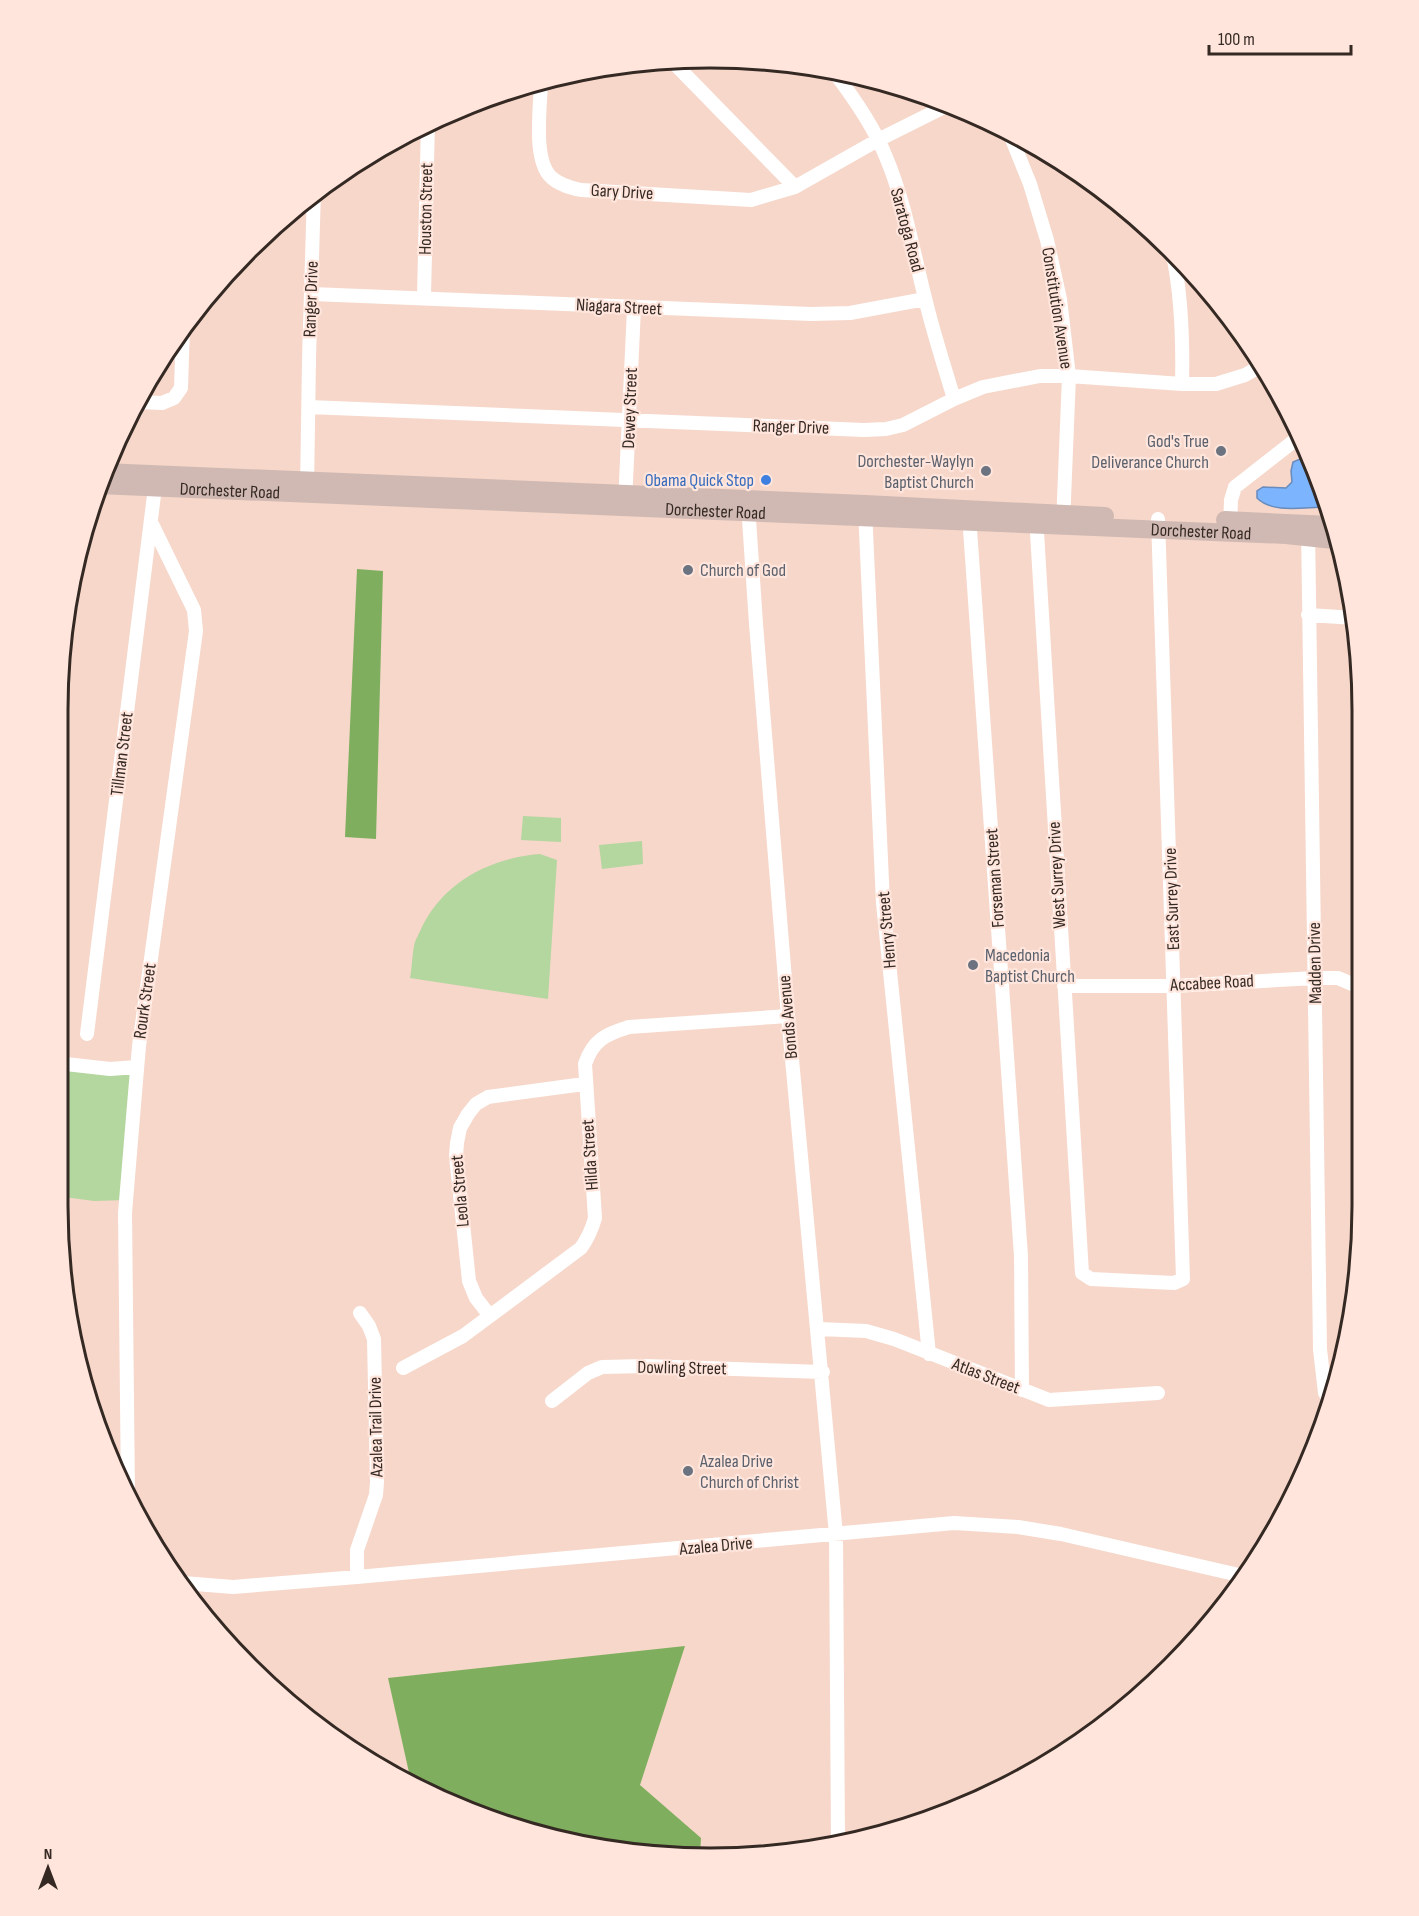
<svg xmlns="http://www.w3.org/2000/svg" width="1419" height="1916" font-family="'Sofia Sans Condensed',sans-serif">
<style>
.green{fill:#b4d69f}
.forest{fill:#7faf5e}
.water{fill:#7cb5fe;stroke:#678bbd;stroke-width:1.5}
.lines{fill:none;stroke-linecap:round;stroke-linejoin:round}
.minor{stroke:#fff;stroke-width:14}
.major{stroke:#d0b9b2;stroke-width:18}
.worship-dot{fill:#6b7280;stroke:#ffe5db;stroke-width:2}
.shop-dot{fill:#3f7fe0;stroke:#ffe5db;stroke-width:2}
.labels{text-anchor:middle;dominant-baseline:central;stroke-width:4.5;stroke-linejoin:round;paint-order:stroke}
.street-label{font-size:18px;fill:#352924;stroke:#ffe5db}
.worship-label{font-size:18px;fill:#5b616d;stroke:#ffe5db;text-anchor:start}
.shop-label{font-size:18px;fill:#366cbe;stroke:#ffe5db;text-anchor:end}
.rim{fill:none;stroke:#352924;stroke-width:3}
</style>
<rect width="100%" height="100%" fill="#f6d7ca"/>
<path class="green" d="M523,816L561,818V842L521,840Z
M642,841L643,864L602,869L599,845Z
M540,854L557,860L548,999L410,978C412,968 412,956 414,946C415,940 419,934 421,929C443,882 490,858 540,854Z
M57,1063L137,1067L126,1200L94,1201L57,1196Z"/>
<path class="forest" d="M357,569L383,571L376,839L345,837Z
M685,1646L640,1785L701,1838L700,1854L582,1846L421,1792L412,1786L388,1678Z"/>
<path class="water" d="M1310,455L1325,507C1304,507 1273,514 1257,498V491L1263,487L1286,488L1292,482L1291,471L1293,462Z"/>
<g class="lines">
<path class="minor" d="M669,58L795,187
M834,72C854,98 874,127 886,157C905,202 913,251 925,298C933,332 944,365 954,399
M541,79C541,104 532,159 551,177C559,185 571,188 581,190L751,200L795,187L878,140L948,105
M1009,132L1030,184L1047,240L1060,299L1069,376L1063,524
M1173,255C1182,298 1183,341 1182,384
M312,294L811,314L850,313L925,299
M424,297L428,121
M138,402L162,403L174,398L181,388L183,327
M309,407L864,430L886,429L903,425L954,399L983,387L1040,376H1069L1182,384H1216L1245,375L1259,367
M307,490L309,359L314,191
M625,503L634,308
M748,504L756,624L788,1016L836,1535L838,1843
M865,509L883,903L929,1354
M969,515L1021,1256L1022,1390
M1036,516L1082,1273L1091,1279L1174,1283L1183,1279L1158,519
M1230,528L1231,500L1235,487L1299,437
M1308,528L1320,1349L1325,1393L1330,1400
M1308,615L1355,618
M1064,986H1175L1315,978H1338L1359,987
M87,1034L156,479
M57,1063L110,1069L137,1067
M490,1316L476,1298L469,1281L456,1156L457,1143L460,1128L468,1114L476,1104L488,1097L584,1084
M819,1329L866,1331L894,1339L1049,1400L1158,1393
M403,1368L463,1336L581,1248C588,1238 592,1229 595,1218L585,1064C593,1040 606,1034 629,1027L788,1016
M552,1401L588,1373L602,1367L645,1366L823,1372
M128,1494L125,1213L133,1117L139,1046L196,631L194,610L151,522
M357,1577V1550L376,1495L377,1482L374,1339L369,1326L360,1313
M183,1583L233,1587L357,1577L954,1523L1018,1527L1061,1534L1243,1576"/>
<g class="major">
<path d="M103,472L865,504L1105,516"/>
<path id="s1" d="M98,485L1286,535L1334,540"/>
<path d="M1225,520L1330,525"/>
</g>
</g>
<g class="worship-dot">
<circle cx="1221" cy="451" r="6"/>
<circle cx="986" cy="471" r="6"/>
<circle cx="688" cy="570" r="6"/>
<circle cx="973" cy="965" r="6"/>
<circle cx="688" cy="1471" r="6"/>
</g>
<circle class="shop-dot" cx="766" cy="480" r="6"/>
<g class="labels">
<g class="street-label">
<text transform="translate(622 192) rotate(3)">Gary Drive</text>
<text transform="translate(426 209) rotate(-89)">Houston Street</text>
<text transform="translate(907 230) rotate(75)">Saratoga Road</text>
<text transform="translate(311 299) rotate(-88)">Ranger Drive</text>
<text transform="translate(619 307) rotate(3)">Niagara Street</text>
<text transform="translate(1057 308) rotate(81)">Constitution Avenue</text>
<text transform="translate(630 408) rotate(-88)">Dewey Street</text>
<text transform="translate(791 427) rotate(2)">Ranger Drive</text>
<text stroke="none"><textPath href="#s1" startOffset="132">Dorchester Road</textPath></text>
<text stroke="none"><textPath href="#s1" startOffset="618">Dorchester Road</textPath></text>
<text stroke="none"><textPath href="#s1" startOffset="1104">Dorchester Road</textPath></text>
<text transform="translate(122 754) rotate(-83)">Tillman Street</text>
<text transform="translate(1057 875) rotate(-93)">West Surrey Drive</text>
<text transform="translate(995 878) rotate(-94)">Forseman Street</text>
<text transform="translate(1172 899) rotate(-92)">East Surrey Drive</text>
<text transform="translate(887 930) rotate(-95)">Henry Street</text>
<text transform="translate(1315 963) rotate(-91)">Madden Drive</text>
<text transform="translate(1212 983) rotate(-3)">Accabee Road</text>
<text transform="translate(145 1001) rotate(-82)">Rourk Street</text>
<text transform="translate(788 1017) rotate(-95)">Bonds Avenue</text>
<text transform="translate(590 1155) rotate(-94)">Hilda Street</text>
<text transform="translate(460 1191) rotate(-95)">Leola Street</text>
<text transform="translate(682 1368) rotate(1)">Dowling Street</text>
<text transform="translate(986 1376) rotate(21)">Atlas Street</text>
<text transform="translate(376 1427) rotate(-91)">Azalea Trail Drive</text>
<text transform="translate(716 1546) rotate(-5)">Azalea Drive</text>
</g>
<g class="worship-label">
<text x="1209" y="441" text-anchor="end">God's True<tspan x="1209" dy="21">Deliverance Church</tspan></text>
<text x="974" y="461" text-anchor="end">Dorchester-Waylyn<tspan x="974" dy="21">Baptist Church</tspan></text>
<text x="700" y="570">Church of God</text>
<text x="985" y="955">Macedonia<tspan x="985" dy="21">Baptist Church</tspan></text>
<text x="700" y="1461">Azalea Drive<tspan x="700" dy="21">Church of Christ</tspan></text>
</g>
<g class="shop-label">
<text x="754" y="480">Obama Quick Stop</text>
</g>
</g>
<path d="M0 0H1419V1916H0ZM710 68H710A642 642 0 0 1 1352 710V1206A642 642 0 0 1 710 1848H710A642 642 0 0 1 68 1206V710A642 642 0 0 1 710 68Z" fill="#ffe5db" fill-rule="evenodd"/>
<path class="rim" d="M710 68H710A642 642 0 0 1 1352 710V1206A642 642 0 0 1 710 1848H710A642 642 0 0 1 68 1206V710A642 642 0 0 1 710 68Z"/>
<g transform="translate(48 1868)" stroke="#ffe5db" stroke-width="4.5" paint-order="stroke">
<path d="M0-4.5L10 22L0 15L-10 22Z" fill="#352924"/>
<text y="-9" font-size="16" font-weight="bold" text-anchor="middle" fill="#352924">N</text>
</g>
<path d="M1209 45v9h142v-9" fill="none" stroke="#352924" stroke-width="3"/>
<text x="1218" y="45" font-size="18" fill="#352924" stroke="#ffe5db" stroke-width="4.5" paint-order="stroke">100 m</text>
</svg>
